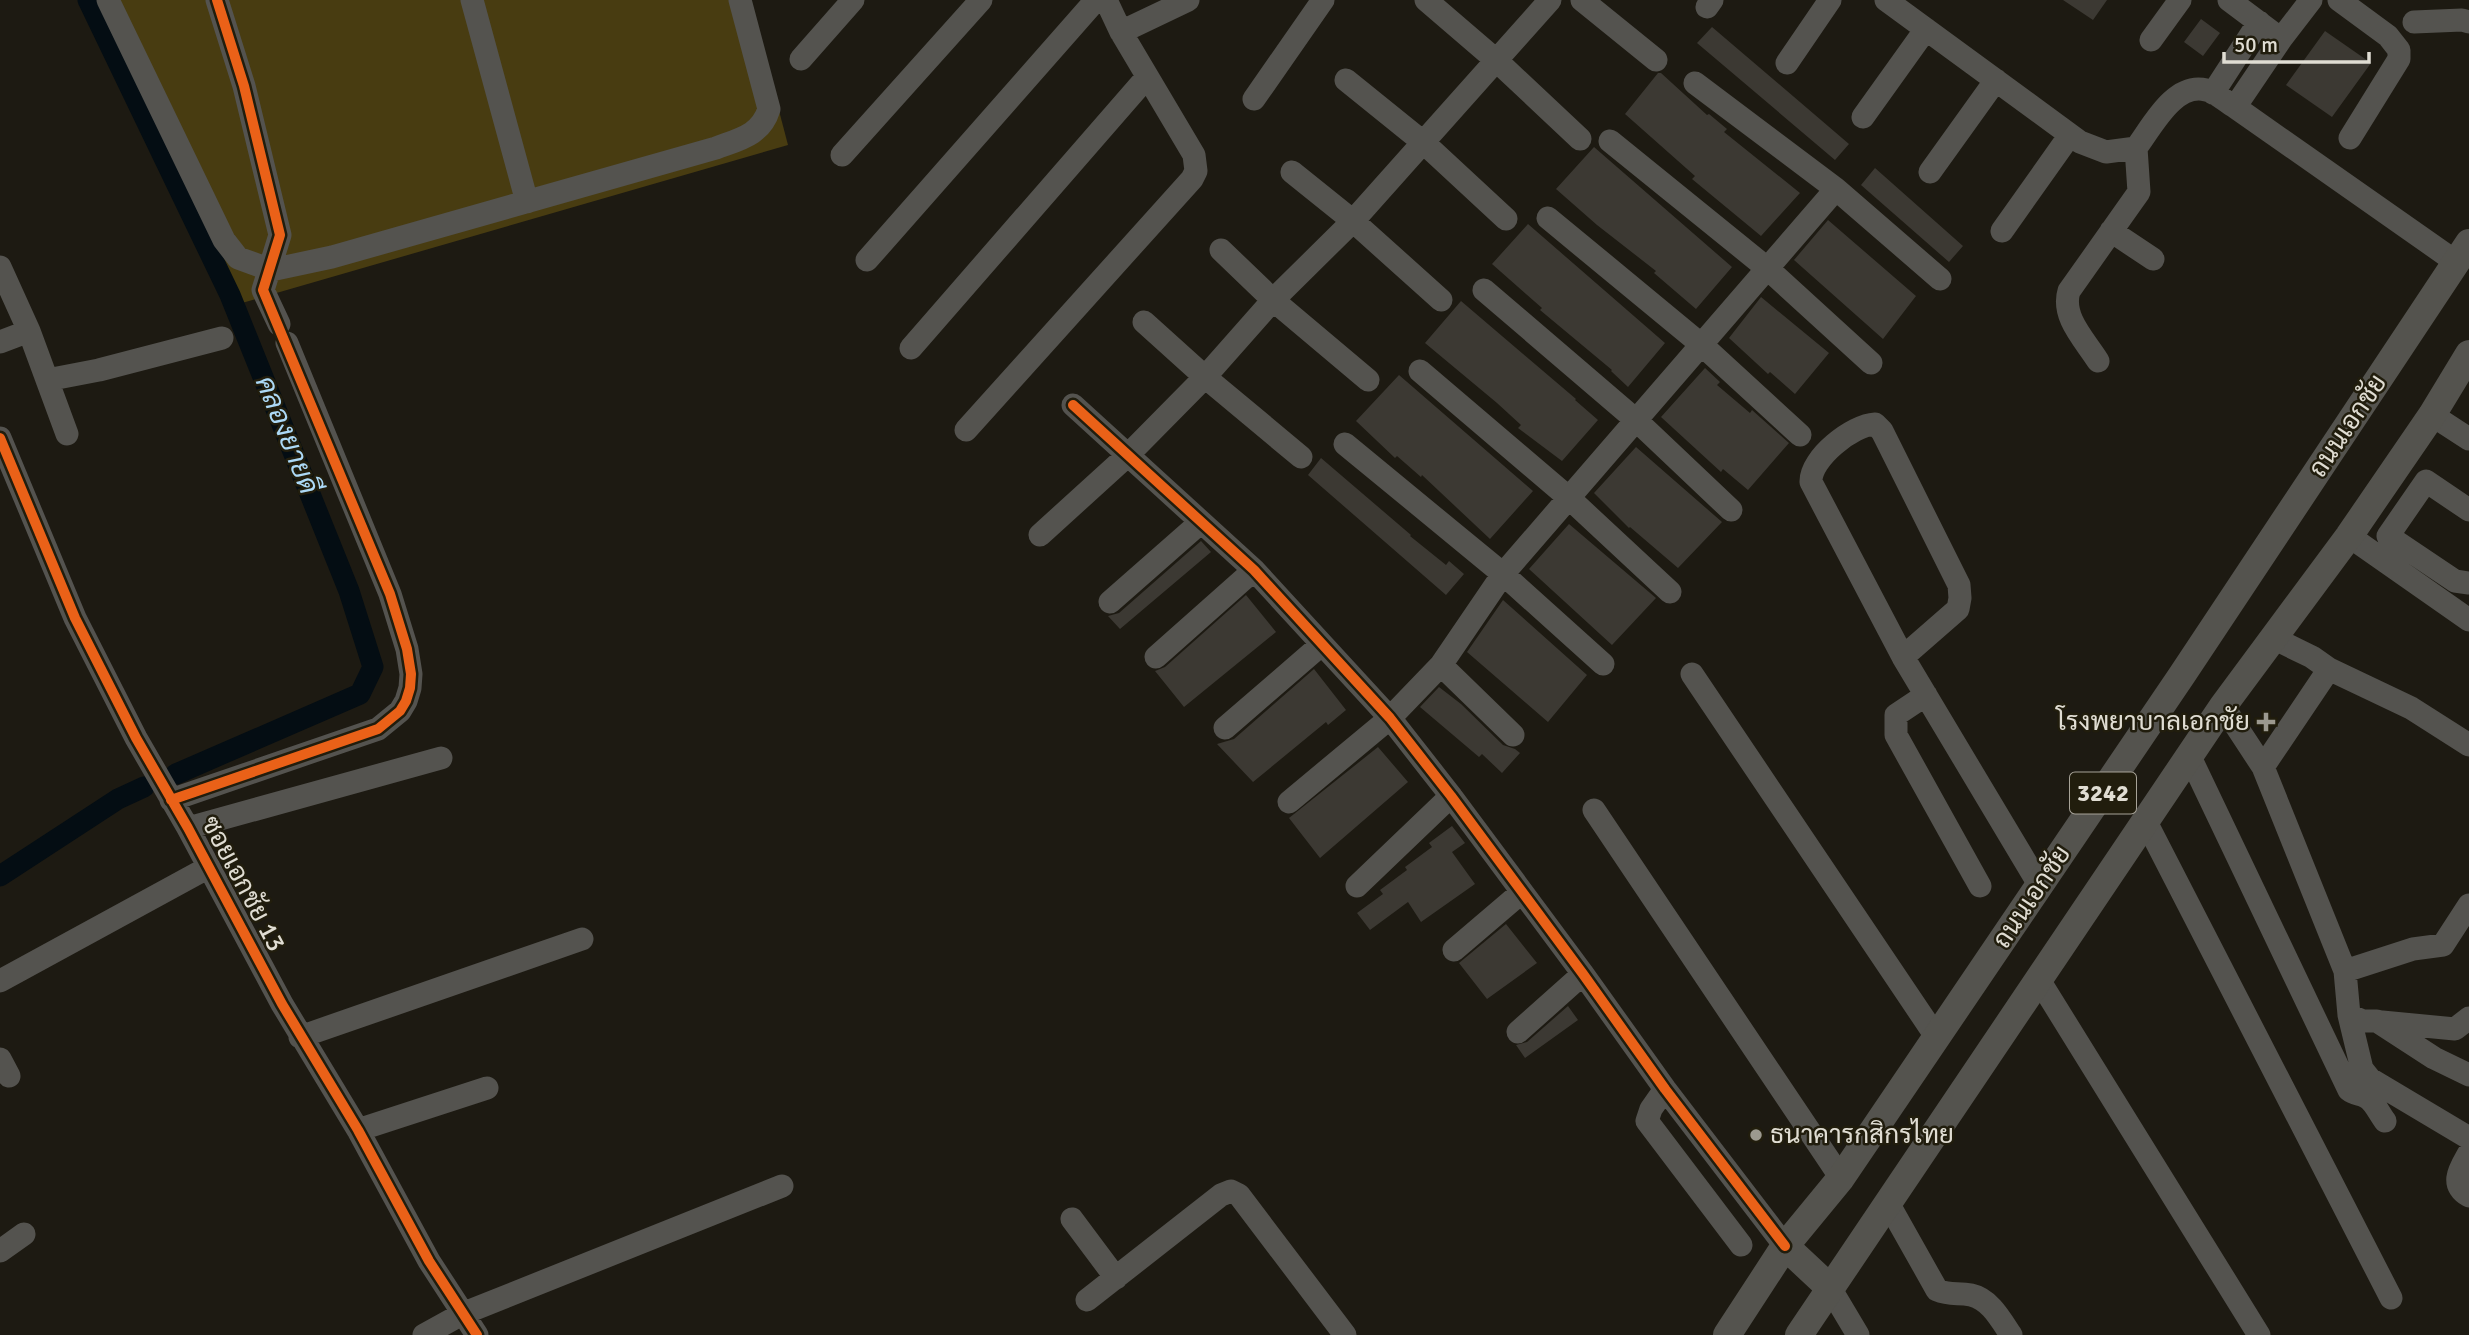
<svg xmlns="http://www.w3.org/2000/svg" width="2469" height="1335" font-family="Signika,Sarabun,sans-serif">
<style>
.green{fill:#483c11}
.lines{fill:none;stroke-linecap:round;stroke-linejoin:round}
.canal{stroke:#040d13;stroke-width:21}
.building{fill:#3c3933}
.minor{stroke:#54534f;stroke-width:23}
.major{stroke:#54534e;stroke-width:28}
.cycleway-casing{stroke:#211d0d;stroke-width:15}
.cycleway{stroke:#ea6118;stroke-width:10}
.poi-dot{fill:#9c998f;stroke:#211d0d;stroke-width:2.5}
.labels{text-anchor:middle;dominant-baseline:central;stroke-width:5;stroke-linejoin:round;paint-order:stroke}
.shield{fill:#211d0d;stroke:#a7a398;stroke-width:2}
.shield-label{font-size:24px;font-weight:bold;fill:#e0ddd3}
.street-label{font-size:26px;fill:#e0ddd3;stroke:#211d0d}
.poi-label{font-size:26px;fill:#e0ddd3;stroke:#211d0d;text-anchor:end}
.water-label{font-size:28px;font-style:italic;fill:#acd9f6;stroke:#211d0d}
</style>
<rect width="100%" height="100%" fill="#1d1a12"/>
<path class="green" d="M100,0H750L788,145L242,303Z"/>
<g class="lines">
<path class="canal" d="M88,0L230,295L349,591L373,667L360,694L176,774
M0,876L118,799L144,787"/>
</g>
<path class="building" d="M2063,0H2107L2093,20Z
M2201,19L2220,33L2203,56L2184,42Z
M1712,27L1849,144L1835,160L1697,43Z
M2325,31L2371,63L2332,117L2286,85Z
M1658,73H1661L1707,115L1709,114L1727,129L1724,132L1800,193L1761,236L1692,179L1695,176L1625,114Z
M1594,147L1732,267L1696,309L1654,273L1656,271L1597,225L1556,189Z
M1875,168L1963,246L1949,262L1861,185Z
M1828,220L1916,296L1883,339L1794,260Z
M1528,224L1665,343L1628,387L1611,371L1612,370L1540,310L1542,308L1492,264Z
M1761,297L1829,353L1795,394L1770,372L1768,374L1729,338Z
M1461,301L1576,399L1575,400L1598,420L1562,461L1518,428L1521,425L1497,403L1425,343Z
M1705,368L1720,382L1717,385L1750,413L1752,410L1789,443L1748,490L1723,469L1721,472L1661,417Z
M1399,375L1533,491L1490,539L1422,475L1421,477L1397,456L1395,458L1356,421Z
M1636,447L1722,522L1678,568L1630,527L1629,528L1594,493Z
M1321,458L1411,535L1410,536L1446,565L1449,561L1464,574L1446,595L1308,475Z
M1569,524L1656,598L1612,645L1529,569Z
M1201,541L1211,552L1120,629L1108,616L1119,613Z
M1246,595L1276,632L1184,707L1155,671L1165,667Z
M1503,600L1587,675L1548,722L1467,652Z
M1314,669L1346,710L1328,725L1326,722L1253,782L1217,744L1234,739Z
M1439,687L1461,704L1503,745L1515,749L1520,753L1502,773L1482,754L1479,757L1420,707Z
M1378,747L1408,782L1320,858L1289,818Z
M1452,826L1465,843L1452,852L1475,884L1421,922L1408,902L1370,930L1357,913L1383,894L1380,890L1407,870L1405,867L1432,847L1429,843Z
M1506,924L1537,963L1487,999L1459,963Z
M1568,1006L1578,1020L1525,1058L1516,1045L1527,1042Z"/>
<g class="lines">
<path class="minor" d="M108,0L224,240L238,258L271,270L332,257L716,148C740,139 761,135 769,109L740,0
M217,0L244,86L280,235L263,290L279,324
M472,0L527,202
M1426,0L1497,61L1580,139
M1582,0L1656,60
M1886,0L2080,142L2106,152L2136,148C2152,127 2174,82 2206,90C2216,92 2226,102 2235,107L2456,262
M2229,0L2281,39L2311,0
M2339,0L2388,36L2399,50V59L2350,138
M1707,7L1712,0
M2414,22L2462,20L2469,22
M1121,32L1188,0
M2151,40L2180,0
M801,59L853,0
M1787,63L1830,0
M1346,80L1424,143L1506,219
M1695,83L1836,189L1940,279
M2213,93L2259,22
M1254,99L1323,0
M2235,107L2281,39
M1863,117L1926,29
M1610,141L1768,269L1871,363
M842,155L981,0
M1292,172L1353,221L1441,300
M1930,172L1996,80
M1548,218L1703,346L1800,435
M2002,231L2070,135
M2111,231L2153,259
M1221,250L1273,300L1368,380
M867,260L1096,0
M0,267L29,331L0,342
M1484,290L1637,421L1731,510
M1144,322L1205,377L1301,457
M29,331L67,434
M911,348L1147,77
M2098,361C2085,340 2061,317 2069,291L2139,192L2136,148
M1420,371L1569,498L1670,592
M47,380L99,370L222,338
M1073,405L1254,570L1390,718L1451,796L1583,974L1665,1089L1785,1246
M2432,415L2469,439
M966,430L1192,179L1196,171L1194,155L1121,32L1106,0
M0,438L75,618L136,738L188,828L282,1004L358,1130L429,1261L477,1335
M1345,444L1503,574L1603,664
M2469,510L2426,481L2388,536L2455,581L2469,583
M1040,535L1128,455L1205,377L1273,300L1353,221L1550,0
M2349,536L2469,620
M1110,602L1201,522
M1156,657L1254,570
M1903,657L1811,482C1810,458 1853,425 1875,424L1882,431L1959,585L1960,598L1958,609L1903,657L2040,886
M1441,665L1513,735
M2329,669L2411,708L2469,745
M1692,674L1937,1038
M1926,695L1896,715V735L1980,886
M2223,706L2263,767L2345,971L2349,1015L2363,1021H2377L2434,1058L2469,1075
M1225,728L1321,645
M2190,757L2349,1090C2355,1095 2359,1093 2366,1097C2374,1101 2379,1113 2385,1121
M2263,767L2329,669L2312,657L2273,638
M171,800L378,729L400,711L406,701L410,688L411,674L407,649L390,594L287,343
M1289,802L1390,718L1441,665L1503,574L1836,189
M1594,810L1841,1178
M2145,820L2391,1298
M188,828L441,758
M1357,886L1451,796
M1454,950L1522,892
M2345,971L2413,949L2443,945L2469,905
M2039,980L2259,1335
M0,981L209,867
M2349,1015L2362,1069L2370,1079L2469,1138
M2382,1022L2455,1029L2469,1018
M1518,1032L1583,974
M300,1037L582,939
M0,1059L9,1076
M1665,1089L1651,1109L1647,1121L1741,1245
M358,1130L487,1088
M2469,1153C2460,1169 2449,1184 2469,1196
M1888,1203L1937,1290C1951,1296 1958,1292 1971,1295C1990,1299 2001,1320 2011,1335
M1072,1219L1116,1278
M0,1251L24,1234
M1830,1288L1858,1335
M1087,1300L1221,1195L1231,1191L1239,1195L1345,1335
M424,1335L462,1314L782,1186"/>
<path class="major" d="M1785,1246L1830,1288
M1727,1335L1785,1246L1841,1178L2182,675L2469,243
M1799,1335L2223,706L2349,536L2432,415L2469,354"/>
<defs>
<path id="cycleway" d="M1073,405L1254,570L1390,718L1451,796L1583,974L1665,1089L1785,1246
M0,438L75,618L136,738L188,828L282,1004L358,1130L429,1261L477,1335
M171,800L378,729L400,711L406,701L410,688L411,674L407,649L390,594L263,290L280,235L244,86L217,0"/>
</defs>
<use href="#cycleway" class="cycleway-casing"/>
<use href="#cycleway" class="cycleway"/>
</g>
<g class="poi-dot">
<path d="M2262.5 711.5h7v7h7v7h-7v7h-7v-7h-7v-7h7z"/>
<circle cx="1756" cy="1135" r="7"/>
</g>
<g class="labels">
<rect class="shield" x="2070" y="772.5" width="66" height="41" rx="5"/>
<g class="shield-label">
<text x="2103" y="793">3242</text>
</g>
<g class="street-label">
<text transform="translate(2348 426) rotate(-56)">ถนนเอกชัย</text>
<text transform="translate(243 884) rotate(62)">ซอยเอกชัย 13</text>
<text transform="translate(2032 897) rotate(-56)">ถนนเอกชัย</text>
</g>
<g class="poi-label">
<text x="2250" y="722">โรงพยาบาลเอกชัย</text>
<text x="1770" y="1135" text-anchor="start">ธนาคารกสิกรไทย</text>
</g>
<g class="water-label">
<text transform="translate(287 435) rotate(68)">คลองยายดี</text>
</g>
</g>
<path d="M2224 52v10h145v-10" fill="none" stroke="#e0ddd3" stroke-width="3.5"/>
<text x="2234" y="52" font-size="21" fill="#e0ddd3" stroke="#211d0d" stroke-width="5" paint-order="stroke">50 m</text>
</svg>
